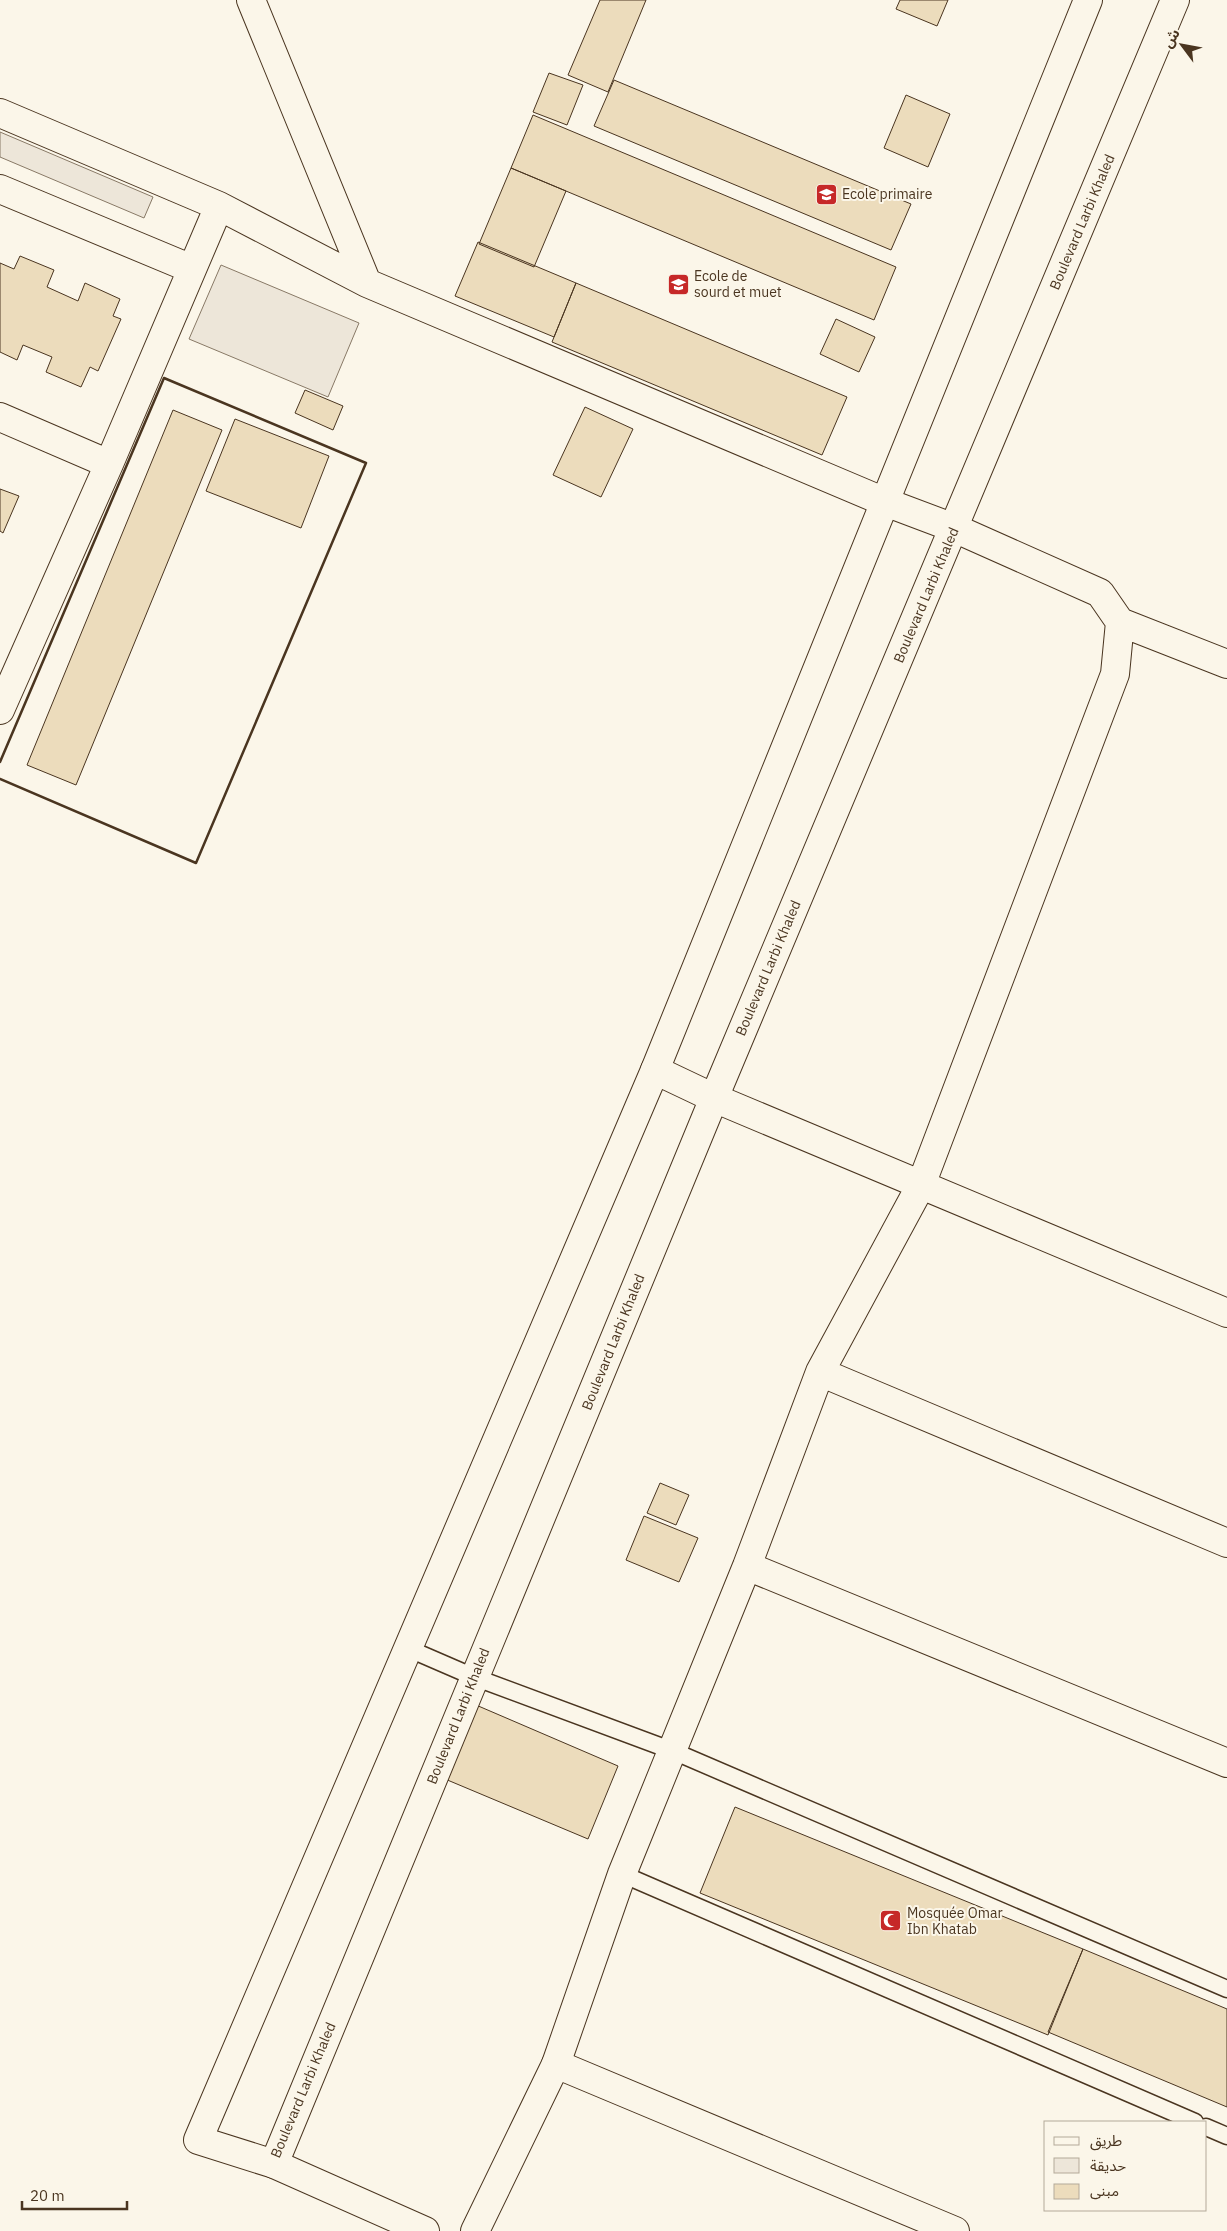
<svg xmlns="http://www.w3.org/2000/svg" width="1227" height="2231" font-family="'IBM Plex Sans','Noto Sans Arabic',sans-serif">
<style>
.green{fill:#ede6d9;stroke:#887966}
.building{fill:#ecdcbc;stroke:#4a3520}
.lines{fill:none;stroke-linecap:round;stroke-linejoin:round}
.service-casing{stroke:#4a3520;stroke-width:19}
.minor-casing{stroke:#4a3520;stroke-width:30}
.tertiary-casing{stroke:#4a3520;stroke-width:30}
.secondary-casing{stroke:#4a3520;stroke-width:30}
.service{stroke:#fbf6e9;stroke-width:16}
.minor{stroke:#fbf6e9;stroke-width:28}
.tertiary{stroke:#fbf6e9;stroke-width:28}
.secondary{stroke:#fbf6e9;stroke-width:28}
.wall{stroke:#4a3520;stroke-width:2.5}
.labels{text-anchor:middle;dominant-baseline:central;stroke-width:4;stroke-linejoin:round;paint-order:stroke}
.poi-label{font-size:14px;fill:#4a3520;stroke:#fbf6e9;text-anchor:start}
.street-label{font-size:14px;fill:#4a3520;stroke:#fbf6e9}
</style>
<rect width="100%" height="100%" fill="#fbf6e9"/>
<path class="green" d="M0,132L153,197L144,218L0,157Z
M221,265L359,323L328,397L189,339Z"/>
<path class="building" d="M600,0H646L608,92L568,75Z
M900,0H948L937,26L896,9Z
M549,73L583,85L567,125L533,112Z
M614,80L911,204L891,250L594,126Z
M906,95L950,114L928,167L884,148Z
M533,115L896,267L874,320L511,168Z
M511,168L566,191L534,267L479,244Z
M478,242L576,283L554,337L455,296Z
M20,256L54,270L47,287L78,301L85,283L120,299L113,316L121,319L98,371L90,367L81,387L46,372L52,357L23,345L17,360L0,352V263L14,269Z
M576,283L847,397L822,455L552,342Z
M836,319L875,337L859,372L820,354Z
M305,390L343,406L333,430L295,413Z
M585,407L633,429L601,497L553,475Z
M173,410L222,430L76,785L27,765Z
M235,419L329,456L301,528L206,491Z
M0,489L19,496L3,533L0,531Z
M660,1483L689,1495L676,1525L647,1513Z
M644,1516L698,1538L679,1582L626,1560Z
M476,1705L618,1766L588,1839L445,1779Z
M735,1807L1083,1949L1048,2035L700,1893Z
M1083,1949L1227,2009V2107L1048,2032Z"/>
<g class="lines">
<defs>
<path id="service" d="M407,1648L474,1677L673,1751L1227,1989
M622,1874L1195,2122
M1206,2127L1227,2136"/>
<path id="minor" d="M251,0L367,283
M0,113L219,206
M0,189L192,269
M0,417L109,464
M1120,622L1227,664
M0,710L109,464L219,206L367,283L885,502L954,528L1100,593L1120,622L1115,674L921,1185L820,1372L747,1566L622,1874L556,2064
M655,1070L714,1098L1227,1313
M820,1372L1227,1543
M747,1566L1227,1763"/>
<path id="tertiary" d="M274,2164L425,2231
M475,2231L556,2064L955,2231"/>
<path id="secondary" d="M1088,0L655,1070L198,2140L274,2164L714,1098L1175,0"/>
</defs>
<use href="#service" class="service-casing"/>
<use href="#minor" class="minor-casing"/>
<use href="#tertiary" class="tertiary-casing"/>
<use href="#secondary" class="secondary-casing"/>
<use href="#service" class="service"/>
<use href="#minor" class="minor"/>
<use href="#tertiary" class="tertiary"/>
<use href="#secondary" class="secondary"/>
<path class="wall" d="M0,762L164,378L366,463L196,863L0,779"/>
</g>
<defs>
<symbol id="school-square" viewBox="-11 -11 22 22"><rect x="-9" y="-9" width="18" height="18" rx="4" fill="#c62828" stroke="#fbf6e9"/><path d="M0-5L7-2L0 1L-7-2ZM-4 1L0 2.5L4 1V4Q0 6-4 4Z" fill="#fff"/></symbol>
<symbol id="mosque-square" viewBox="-11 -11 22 22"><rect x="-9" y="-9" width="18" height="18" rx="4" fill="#c62828" stroke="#fbf6e9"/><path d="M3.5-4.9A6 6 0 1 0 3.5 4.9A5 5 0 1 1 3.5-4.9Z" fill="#fff"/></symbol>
</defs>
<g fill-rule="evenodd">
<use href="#school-square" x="814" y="182" width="25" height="25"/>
<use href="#school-square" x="666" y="272" width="25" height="25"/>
<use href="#mosque-square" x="878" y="1908" width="25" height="25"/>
</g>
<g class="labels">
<g class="poi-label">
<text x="842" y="194">Ecole primaire</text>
<text x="694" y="276">Ecole de<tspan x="694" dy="16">sourd et muet</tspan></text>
<text x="907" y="1913">Mosquée Omar<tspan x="907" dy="16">Ibn Khatab</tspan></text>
</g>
<g class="street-label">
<text transform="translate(1082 222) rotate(-67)">Boulevard Larbi Khaled</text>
<text transform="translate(926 595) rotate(-67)">Boulevard Larbi Khaled</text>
<text transform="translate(768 968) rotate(-67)">Boulevard Larbi Khaled</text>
<text transform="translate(613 1342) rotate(-68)">Boulevard Larbi Khaled</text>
<text transform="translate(458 1716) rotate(-68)">Boulevard Larbi Khaled</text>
<text transform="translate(303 2090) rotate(-67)">Boulevard Larbi Khaled</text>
</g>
</g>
<rect x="1044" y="2121" width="162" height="90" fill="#fbf6e9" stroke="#b4a999"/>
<rect x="1054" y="2137" width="25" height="8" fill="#fbf6e9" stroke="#b4a999"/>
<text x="1090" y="2146" font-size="15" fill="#4a3520">طريق</text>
<rect x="1054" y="2158" width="25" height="15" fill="#ede6d9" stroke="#b4a999"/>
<text x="1090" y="2171" font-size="15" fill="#4a3520">حديقة</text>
<rect x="1054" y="2184" width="25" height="15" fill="#ecdcbc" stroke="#b4a999"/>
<text x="1090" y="2196" font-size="15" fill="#4a3520">مبنى</text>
<g transform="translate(1182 45) rotate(302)" stroke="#fbf6e9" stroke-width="4" paint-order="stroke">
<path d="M0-4L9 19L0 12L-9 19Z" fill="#4a3520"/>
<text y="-8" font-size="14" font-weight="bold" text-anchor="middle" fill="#4a3520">ش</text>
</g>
<path d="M22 2201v8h105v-8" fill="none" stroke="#4a3520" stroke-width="2.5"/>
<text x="30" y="2201" font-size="15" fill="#4a3520" stroke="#fbf6e9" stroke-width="4" paint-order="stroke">20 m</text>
</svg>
